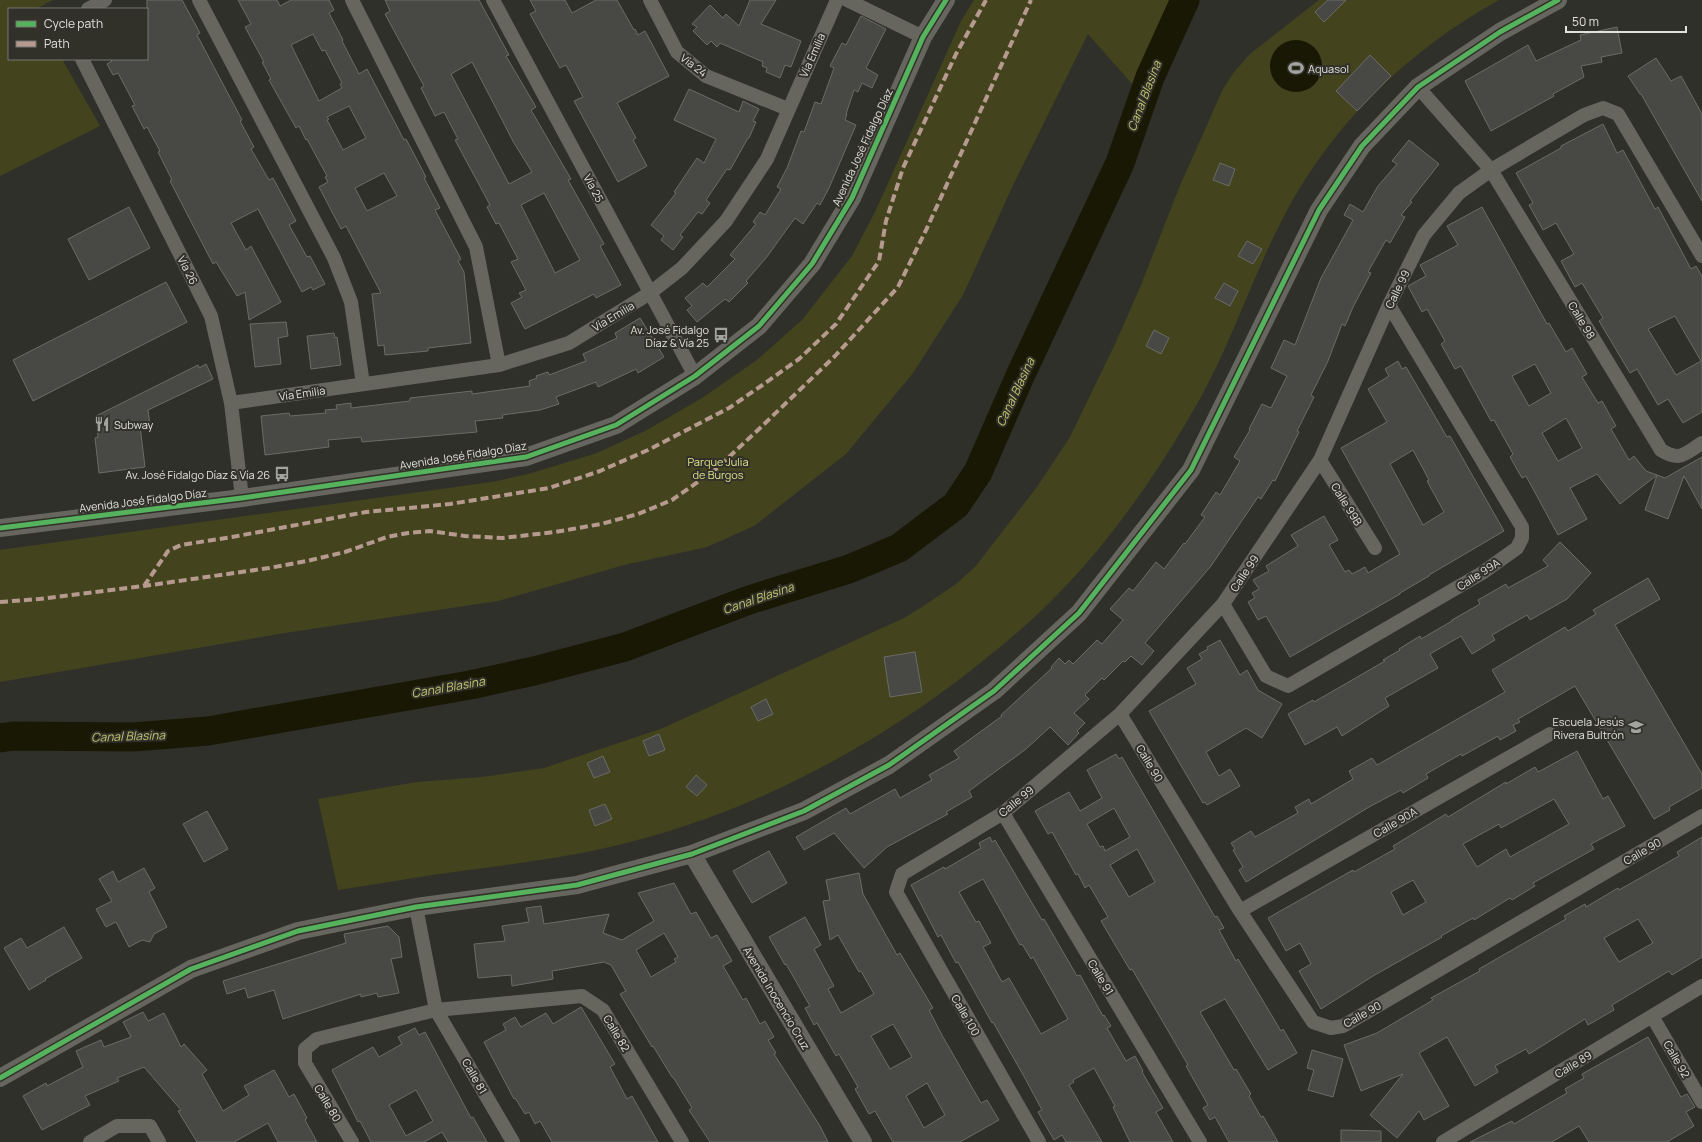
<svg xmlns="http://www.w3.org/2000/svg" width="1702" height="1142" font-family="Manrope,sans-serif">
<style>
.green{fill:#43441d}
.water{fill:#181804}
.lines{fill:none;stroke-linecap:round;stroke-linejoin:round}
.river{stroke:#181804;stroke-width:29}
.building{fill:#484845;stroke:#6b6b67;fill-rule:evenodd}
.minor{stroke:#66665f;stroke-width:14}
.tertiary{stroke:#66665f;stroke-width:18}
.quiet{stroke:#b69a8f;stroke-width:4;stroke-dasharray:8 4;stroke-linecap:butt}
.cycleway-casing{stroke:#31312a;stroke-width:8}
.cycleway{stroke:#56b35d;stroke-width:5}
.labels{text-anchor:middle;dominant-baseline:central;stroke-width:4;stroke-linejoin:round;paint-order:stroke}
.street-label{font-size:11px;fill:#e1e1dd;stroke:#31312a}
.poi-label{font-size:11px;fill:#e1e1dd;stroke:#31312a;text-anchor:end}
.park-label{font-size:11px;fill:#dfe18c;stroke:#31312a}
.water-label{font-size:12px;font-style:italic;fill:#c3c571;stroke:#31312a}
</style>
<rect width="100%" height="100%" fill="#30302b"/>
<path class="green" d="M0,0H53L36,9H9V59H62L100,126L0,176Z
M974,0H1170L1133,85L1088,34L1014,183L963,295L913,373L846,454L754,526L707,547L624,565L498,601L285,633L0,682V550L492,482L532,473L597,453L647,430L702,398L757,360L802,320L852,256L875,212L961,21Z
M1319,0H1499C1407,51 1331,125 1283,218C1253,276 1233,338 1202,395C1164,464 1112,540 1056,596C1031,622 1003,645 974,668C870,750 744,816 614,846C564,858 512,864 461,871C420,876 379,884 338,890L318,799L417,782L482,777L544,768L663,728L904,618L922,607L956,584L975,567L1037,487L1070,437L1115,344L1139,290L1179,188L1223,89L1234,72L1250,54Z"/>
<path class="water" d="M1170,0H1197L1184,20L1149,109L1133,85Z
M1270 66a26 26 0 1 1 52 0a26 26 0 1 1-52 0Z"/>
<g class="lines">
<path class="river" d="M0,738L14,736L133,737L208,731L470,685L534,671L625,647L749,600L849,569L899,548L956,505L978,472L1020,376L1120,163L1150,77L1185,0"/>
</g>
<path class="building" d="M147,0H182L200,33L197,35L242,120L240,121L254,147L251,149L269,180L273,178L296,221L289,225L307,257L310,256L325,284L313,290L311,287L302,292L258,209L231,223L246,250L251,246L281,302L249,320L245,292L237,296L216,262L213,264L170,181L172,180L158,152L160,151L147,127L144,129L132,106L135,105L118,73L113,75L107,64L112,61L110,59H147Z
M238,0H277L280,6L291,0H329L334,10L329,13L343,40L342,41L359,74L367,69L404,140L406,139L426,177L424,178L440,208L435,210L461,259L458,261L464,272L471,343L428,348V351L385,355L384,345L378,346L372,294L381,293L346,226L341,229L319,187L328,182L325,177L327,176L307,139L306,140L299,126L296,128L269,80L271,79L262,62H264L245,27L251,24ZM313,34L322,51L325,50L342,83L340,84L342,88L319,101L291,45ZM349,106L366,138L343,150L327,120L329,119L327,117ZM384,173L397,196L367,211L355,188Z
M385,0H479L509,55L506,56L536,107L531,110L571,179L568,180L604,244L600,246L621,285L596,298L594,294L525,329L511,303L522,297L519,293L526,290L511,262L518,259L499,223L496,224L487,207L490,205L455,140L458,139L444,112L435,116L421,88L424,86L385,14L390,11ZM472,62L514,143L532,172L509,184L451,74ZM544,193L580,260L555,273L521,205Z
M530,0H565L572,13L596,0H617L634,30L635,29L638,35L645,31L669,76L617,103L636,138L633,140L647,166L618,182L574,101L583,97L566,65L560,68L530,14L536,11Z
M750,0H776L761,24L801,41L791,67L785,65L780,78L766,72L767,68L762,66L763,62L720,43L717,47L711,41L707,45L693,31L697,27L692,24L710,5L723,18L726,14L739,26Z
M1328,0H1346L1324,22L1315,12Z
M861,16L886,29L866,68L878,75L872,88L862,83L858,92L854,90L846,114H847L845,120L856,125L829,188L820,205L817,203L803,224L795,218L766,258L746,281L748,283L729,302L725,299L697,322L687,310L692,306L685,298L703,283L707,287L735,259L730,255L756,224L753,222L760,212L765,215L781,189L777,187L787,168L801,131L804,132L815,102L821,104L834,68L830,66L842,43L846,45Z
M1617,27L1622,53L1601,57L1602,62L1581,66L1584,77L1553,94L1554,96L1491,131L1465,81L1528,45L1536,61L1581,40L1580,35Z
M1370,55L1391,76L1357,111L1336,91Z
M1656,58L1671,81L1681,76L1702,114V201L1641,94H1640L1628,76Z
M689,89L739,112L743,101L759,109L753,121L756,122L749,138H748L730,170L727,169L706,200L710,203L702,214L698,212L680,235L683,237L673,250L661,240L664,236L651,225L676,193L674,192L697,158L704,163L716,139L674,120Z
M1603,124L1617,153L1623,150L1655,209L1658,207L1691,269L1696,266L1702,276V412L1683,423L1668,399L1658,405L1637,369L1630,373L1599,321L1603,318L1582,283L1575,287L1561,261L1574,254L1556,223L1543,230L1529,205L1533,203L1516,173L1561,148V146ZM1675,316L1701,361L1676,375L1648,329Z
M1409,140L1439,164L1410,201L1412,202L1401,215L1405,217L1390,243L1386,240L1368,272L1371,273L1353,307L1345,326L1342,324L1328,361L1311,395L1314,397L1297,431L1299,432L1275,481L1273,480L1261,499L1258,497L1211,566L1145,643L1154,651L1142,665L1131,656L1125,662L1123,661L1104,680L1102,678L1085,695L1089,699L1074,713L1085,723L1077,731L1079,733L1068,745L1050,727L1026,749L969,791L972,797L946,812L948,814L887,847L864,868L834,833L804,850L796,837L846,808L850,814L895,789L900,798L932,780L929,775L959,758L954,751L1002,716L1001,715L1052,668L1051,667L1059,658L1065,664L1069,660L1073,664L1097,640L1102,644L1123,620L1110,609L1129,588L1133,591L1156,562L1164,569L1184,543L1185,544L1205,517L1201,515L1216,492L1220,495L1240,461L1234,457L1250,430L1249,429L1262,404L1271,408L1287,376L1271,368L1284,340L1295,345L1321,278L1353,220L1344,215L1350,204L1363,212L1378,186L1397,164L1392,161Z
M1220,163L1235,169L1229,186L1213,180Z
M129,207L150,248L89,280L68,239Z
M1482,207L1547,324L1549,323L1566,352L1572,348L1587,374L1582,377L1598,403L1602,401L1616,426L1611,429L1629,460L1634,456L1646,471L1657,475L1620,504L1597,474L1570,488L1587,519L1558,535L1526,476L1522,478L1510,457L1513,454L1494,420L1491,421L1461,366L1455,369L1441,344L1445,341L1427,309L1422,312L1408,286L1426,276L1420,265L1458,245L1447,226ZM1535,364L1551,393L1529,406L1512,376ZM1566,418L1582,448L1558,461L1542,433Z
M1247,241L1262,249L1253,264L1238,256Z
M166,282L187,322L33,401L13,360Z
M1224,283L1238,291L1230,306L1215,298Z
M640,318L664,357L638,373L636,369L598,387L596,382L556,397L559,404L540,410L502,415L503,418L475,421L477,432L362,442L361,437L328,440L329,447L265,455L261,416L289,413L290,416L326,413L325,410L337,409L336,405L351,403V408L410,401V398L472,391V394L530,386L529,381L537,378L536,376L548,372L549,375L586,361L583,354L617,338L615,333Z
M286,322L288,336L278,338L281,364L255,367L250,324Z
M1154,330L1169,338L1161,354L1146,346Z
M334,333L335,338L337,337L341,365L311,369L307,336Z
M1398,361L1402,369L1406,367L1447,437L1450,436L1504,531L1429,575V576L1400,593V594L1290,657L1266,616L1258,620L1248,602L1255,598L1252,593L1259,589L1253,580L1269,571L1266,566L1298,546L1291,535L1324,516L1338,540L1329,545L1345,572L1349,570L1352,574L1365,567L1368,573L1400,554L1341,448L1387,422L1368,389L1389,376L1385,369ZM1413,450L1429,480L1427,481L1444,512L1423,525L1390,464Z
M206,364L213,379L148,410L150,425L140,426L145,467L99,473L95,438L98,437L96,416L198,365L199,368Z
M1702,457V509L1684,476L1668,519L1645,510L1657,475L1665,478Z
M1560,542L1591,573L1567,599L1530,620L1527,615L1492,635L1495,640L1472,654L1461,636L1430,654L1438,668L1385,698L1389,706L1342,736L1337,727L1305,745L1288,714L1313,700L1314,702L1385,661L1383,660L1400,650L1399,649L1420,636L1421,639L1452,621V620L1480,604L1478,600L1506,584L1508,588L1548,566L1543,560Z
M1648,578L1660,599L1615,625L1702,774V788L1669,807L1670,810L1654,819L1575,686L1518,719L1520,722L1513,725L1516,731L1500,740L1498,736L1462,756L1461,754L1426,774L1428,778L1403,793L1401,790L1369,807L1246,882L1239,870L1243,867L1233,850L1235,849L1231,843L1251,831L1255,837L1298,813L1295,807L1309,799L1311,804L1353,779L1349,771L1372,758L1377,765L1505,692L1492,670L1565,627L1568,631L1596,614L1593,610Z
M1220,640L1240,675L1247,670L1258,690L1282,704L1262,738L1246,728L1206,752L1219,776L1230,769L1240,786L1207,805L1205,802L1203,803L1149,711L1196,684L1187,668L1202,659L1199,654L1208,649L1207,647Z
M915,652L922,692L890,697L884,657Z
M766,699L773,714L758,721L751,707Z
M659,734L665,750L649,756L643,741Z
M1577,751L1603,799L1608,796L1625,826L1591,844L1594,849L1533,883L1535,886L1512,900L1510,898L1474,920L1473,918L1441,936L1442,937L1373,976L1321,1009L1299,971L1311,964L1300,943L1286,951L1268,918L1353,870L1354,872L1395,849L1393,846L1421,829L1446,814L1448,817L1506,782V784L1535,767L1538,772ZM1554,799L1569,824L1510,857L1506,849L1477,867L1463,844L1499,824L1501,828ZM1413,880L1426,902L1403,915L1391,892Z
M1116,754L1119,759L1122,757L1215,917L1217,916L1224,928L1219,930L1236,961L1238,959L1281,1031L1283,1029L1297,1053L1268,1070L1225,999L1200,1012L1234,1070L1236,1069L1251,1094L1249,1096L1261,1117L1263,1116L1278,1142H1229L1215,1117L1210,1120L1203,1108L1208,1105L1186,1066L1188,1065L1132,969L1130,970L1101,921L1108,917L1089,885L1085,888L1078,874L1076,875L1052,832L1048,834L1035,811L1069,792L1080,811L1102,798L1087,770ZM1114,808L1130,837L1105,851L1103,846L1100,847L1087,824ZM1137,849L1155,882L1129,897L1110,865Z
M603,756L610,772L594,778L587,763Z
M696,775L707,785L697,796L686,787Z
M605,804L612,819L595,826L589,810Z
M207,811L228,849L204,862L183,824Z
M990,837L992,842L995,840L1042,920L1044,919L1077,976L1080,975L1103,1016L1104,1015L1111,1026L1107,1028L1126,1061L1135,1056L1143,1071L1142,1072L1163,1108L1156,1112L1173,1142H1130L1113,1107L1115,1106L1094,1068L1073,1080L1074,1082L1069,1085L1102,1142H1066L1062,1135L1054,1140L1038,1112L1042,1110L1026,1080L993,1022L992,1023L958,962L956,963L941,935L938,937L911,885L944,867L945,869L981,848L979,843ZM983,879L1020,945L1022,944L1031,959L1033,957L1068,1019L1041,1034L1009,978L1002,982L983,947L991,943L979,921L976,922L959,892Z
M1702,837V957L1672,975L1669,971L1612,1005L1614,1010L1588,1025L1585,1019L1529,1054L1526,1049L1495,1066L1498,1072L1475,1086L1447,1037L1419,1053L1449,1106L1424,1120L1419,1111L1397,1138L1370,1115L1403,1074L1361,1091L1344,1045L1377,1033L1433,1000L1431,998L1480,971L1479,969L1566,919L1564,916L1585,904L1586,907L1618,888L1619,890L1679,856L1677,852ZM1638,919L1653,943L1619,962L1604,938Z
M769,851L787,883L752,903L733,871Z
M144,868L155,888L149,892L167,927L154,934L150,942L142,940L129,947L116,922L106,927L96,909L112,901L99,879L113,871L118,882Z
M859,873L863,894L897,955L900,953L933,1008L929,1010L943,1037L981,1103L987,1100L999,1120L960,1142H893L875,1111L869,1114L855,1089L858,1087L839,1054L836,1056L817,1023L814,1025L805,1008L810,1006L786,964L785,965L769,937L805,917L821,945L814,949L834,986L828,989L841,1013L874,994L861,971L859,972L838,935L830,940L823,901L830,900L826,880ZM893,1024L912,1057L890,1069L871,1036ZM927,1083L945,1115L924,1128L906,1096Z
M674,883L691,914L696,912L711,938L717,935L732,961L723,966L743,1000L746,998L760,1024L765,1021L774,1037L768,1040L776,1053L774,1054L820,1126L828,1142H710L689,1110L692,1108L673,1077H672L653,1046L652,1047L620,994L626,991L611,965L604,962L552,971L553,979L512,986L511,975L478,978L474,944L505,941L502,926L529,922L526,908L541,906L544,924L609,914L603,933L622,940L654,921L638,893ZM664,933L678,957L674,959L676,962L651,977L636,950Z
M388,926L399,937L402,957L391,959L399,993L378,997L377,993L361,997V994L283,1019L274,990L248,998L245,988L227,994L223,981L346,943L344,934Z
M64,927L82,958L45,979L46,980L29,990L4,948L21,938L27,948Z
M581,1007L615,1064L610,1067L627,1099L632,1096L658,1142H552L540,1121L535,1124L529,1112L525,1114L515,1098L514,1099L484,1042L506,1030L503,1024L515,1017L521,1027L546,1013L553,1024Z
M143,1012L148,1021L164,1013L181,1047L184,1044L207,1070L202,1074L223,1111L249,1095L244,1086L274,1070L289,1097L294,1094L307,1118L305,1120L317,1142H278L268,1123L234,1142H197L178,1111L181,1110L144,1067L117,1078L119,1081L85,1096L90,1105L42,1130L23,1096L46,1083L47,1086L83,1067L76,1051L101,1040L104,1047L131,1037L123,1022Z
M415,1028L419,1035L425,1032L471,1118L473,1117L487,1142H448L442,1132L424,1142H371L360,1121L358,1122L332,1070L373,1047L379,1057L402,1044L398,1037ZM416,1090L433,1121L406,1136L389,1105Z
M1648,1037L1681,1097L1687,1094L1695,1107L1686,1112L1694,1126L1667,1142H1589L1579,1126L1552,1142H1470L1512,1121L1514,1124L1555,1100L1567,1093L1565,1089L1584,1078L1582,1074Z
M1312,1050L1343,1059L1333,1097L1308,1090L1314,1070L1307,1068Z
M1341,1130L1381,1131V1142H1341Z"/>
<g class="lines">
<path class="minor" d="M199,0L334,258L351,302L363,384
M352,0L476,247L499,365
M493,0L695,376
M650,0L677,52L706,76L788,109
M847,0L923,37
M88,9L105,0
M82,59L211,316L231,403L242,498
M1418,87L1491,170L1661,450C1680,462 1684,454 1702,443
M231,403L499,365L569,343L650,293L682,268L726,221L767,159L837,0
M1320,460L1375,548
M1223,604L1266,676L1288,686L1482,573L1517,548L1522,538V527L1389,305
M1120,714L1240,911L1313,1022L1331,1028L1343,1026L1702,816
M1003,813L1200,1142
M416,907L436,1010L513,1142
M1240,911L1550,734
M1652,1016L1702,1102
M90,1142L117,1126H150L159,1142
M352,1142L305,1063V1049L317,1039L436,1010L582,996L603,1010L682,1142
M1039,1142L896,892L902,874L1003,813L1120,714L1223,604L1320,460L1389,305L1424,235L1459,193L1491,170L1584,115L1603,108L1618,114L1702,256
M1443,1142L1702,986"/>
<path class="tertiary" d="M0,528L242,498L526,457L616,425L695,376L759,326L812,264L852,198L923,37L946,0
M692,854L863,1142
M0,1078L191,969L298,931L416,907L577,885L692,854L804,811L889,765L994,691L1079,613L1191,470L1319,210L1362,146L1418,87L1500,32L1558,0"/>
<path class="quiet" d="M144,586L168,551L181,545L232,537L366,512L450,504L549,488L600,471L648,450L729,408L761,386L799,359L836,324L879,261L886,221L903,168L956,54L986,0
M0,602L39,599L144,586L269,568L307,561L345,552L387,537L408,533L430,531L465,536L503,538L555,532L601,524L638,514L672,500L715,470L759,429L835,356L898,287L927,228L1031,0"/>
<defs>
<path id="cycleway" d="M0,528L242,498L526,457L616,425L695,376L759,326L812,264L852,198L923,37L946,0
M0,1078L191,969L298,931L416,907L577,885L692,854L804,811L889,765L994,691L1079,613L1191,470L1319,210L1362,146L1418,87L1500,32L1558,0"/>
</defs>
<use href="#cycleway" class="cycleway-casing"/>
<use href="#cycleway" class="cycleway"/>
</g>
<defs>
<symbol id="stadium-bare" viewBox="-9 -9 18 18"><path d="M0-5a6.5 5 0 1 0 0 10a6.5 5 0 1 0 0-10ZM-3.5-1.8h7v3.6h-7Z" fill="#a3a39f" stroke="#31312a" stroke-width="2.5" paint-order="stroke"/></symbol>
<symbol id="bus-bare" viewBox="-9 -9 18 18"><path d="M-5-6H5V4H4V6H2V4H-2V6H-4V4H-5ZM-3.5-4V0h7V-4ZM-3.5 1.2v1.5H-2V1.2ZM2 1.2v1.5H3.5V1.2Z" fill="#a3a39f" stroke="#31312a" stroke-width="2.5" paint-order="stroke"/></symbol>
<symbol id="restaurant-bare" viewBox="-9 -9 18 18"><path d="M-5-6h1v4h1v-4h1v4h1v-4h1v5L-1.5 .5V6h-2V.5L-5-1ZM5-6V6H3V1.5H1.5Q1.5-4 5-6Z" fill="#a3a39f" stroke="#31312a" stroke-width="2.5" paint-order="stroke"/></symbol>
<symbol id="school-bare" viewBox="-9 -9 18 18"><path d="M0-5L7-2L0 1L-7-2ZM-4 1L0 2.5L4 1V4Q0 6-4 4Z" fill="#a3a39f" stroke="#31312a" stroke-width="2.5" paint-order="stroke"/></symbol>
</defs>
<g fill-rule="evenodd">
<use href="#stadium-bare" x="1285" y="57" width="22" height="22"/>
<use href="#bus-bare" x="710" y="324" width="22" height="22"/>
<use href="#restaurant-bare" x="91" y="413" width="22" height="22"/>
<use href="#bus-bare" x="271" y="463" width="22" height="22"/>
<use href="#school-bare" x="1625" y="716" width="22" height="22"/>
</g>
<g class="labels">
<g class="street-label">
<text transform="translate(812 55) rotate(-66)">Vía Emilia</text>
<text transform="translate(694 65) rotate(37)">Vía 24</text>
<text transform="translate(862 147) rotate(-65)">Avenida José Fidalgo Díaz</text>
<text transform="translate(594 188) rotate(62)">Vía 25</text>
<text transform="translate(188 270) rotate(63)">Vía 26</text>
<text transform="translate(1397 289) rotate(-64)">Calle 99</text>
<text transform="translate(613 316) rotate(-31)">Vía Emilia</text>
<text transform="translate(1582 320) rotate(59)">Calle 98</text>
<text transform="translate(302 393) rotate(-8)">Vía Emilia</text>
<text transform="translate(463 455) rotate(-9)">Avenida José Fidalgo Díaz</text>
<text transform="translate(143 500) rotate(-7)">Avenida José Fidalgo Díaz</text>
<text transform="translate(1347 504) rotate(58)">Calle 99B</text>
<text transform="translate(1244 573) rotate(-56)">Calle 99</text>
<text transform="translate(1478 574) rotate(-33)">Calle 99A</text>
<text transform="translate(1150 763) rotate(59)">Calle 90</text>
<text transform="translate(1016 801) rotate(-39)">Calle 99</text>
<text transform="translate(1395 822) rotate(-30)">Calle 90A</text>
<text transform="translate(1642 851) rotate(-30)">Calle 90</text>
<text transform="translate(1101 977) rotate(59)">Calle 91</text>
<text transform="translate(777 998) rotate(59)">Avenida Inocencio Cruz</text>
<text transform="translate(1362 1014) rotate(-29)">Calle 90</text>
<text transform="translate(966 1015) rotate(60)">Calle 100</text>
<text transform="translate(617 1033) rotate(59)">Calle 82</text>
<text transform="translate(1677 1059) rotate(60)">Calle 92</text>
<text transform="translate(1573 1064) rotate(-31)">Calle 89</text>
<text transform="translate(475 1076) rotate(60)">Calle 81</text>
<text transform="translate(328 1103) rotate(59)">Calle 80</text>
</g>
<g class="poi-label">
<text x="1308" y="68" text-anchor="start">Aquasol</text>
<text x="709" y="329">Av. José Fidalgo<tspan x="709" dy="13">Díaz &amp; Vía 25</tspan></text>
<text x="114" y="424" text-anchor="start">Subway</text>
<text x="270" y="474">Av. José Fidalgo Díaz &amp; Vía 26</text>
<text x="1624" y="721">Escuela Jesús<tspan x="1624" dy="13">Rivera Bultrón</tspan></text>
</g>
<g class="park-label">
<text x="718" y="461">Parque Julia<tspan x="718" dy="13">de Burgos</tspan></text>
</g>
<g class="water-label">
<text transform="translate(1144 96) rotate(-69)">Canal Blasina</text>
<text transform="translate(1015 392) rotate(-65)">Canal Blasina</text>
<text transform="translate(758 598) rotate(-19)">Canal Blasina</text>
<text transform="translate(448 687) rotate(-10)">Canal Blasina</text>
<text transform="translate(128 736) rotate(-2)">Canal Blasina</text>
</g>
</g>
<rect x="8" y="8" width="140" height="52" fill="#31312a" stroke="#777772"/>
<rect x="16" y="21" width="20" height="6" fill="#56b35d" stroke="#777772"/>
<text x="44" y="28" font-size="12" fill="#e1e1dd">Cycle path</text>
<rect x="16" y="41" width="20" height="6" fill="#b69a8f" stroke="#777772"/>
<text x="44" y="48" font-size="12" fill="#e1e1dd">Path</text>
<path d="M1566 26v6h120v-6" fill="none" stroke="#e1e1dd" stroke-width="2"/>
<text x="1572" y="26" font-size="12" fill="#e1e1dd" stroke="#31312a" stroke-width="3" paint-order="stroke">50 m</text>
</svg>
